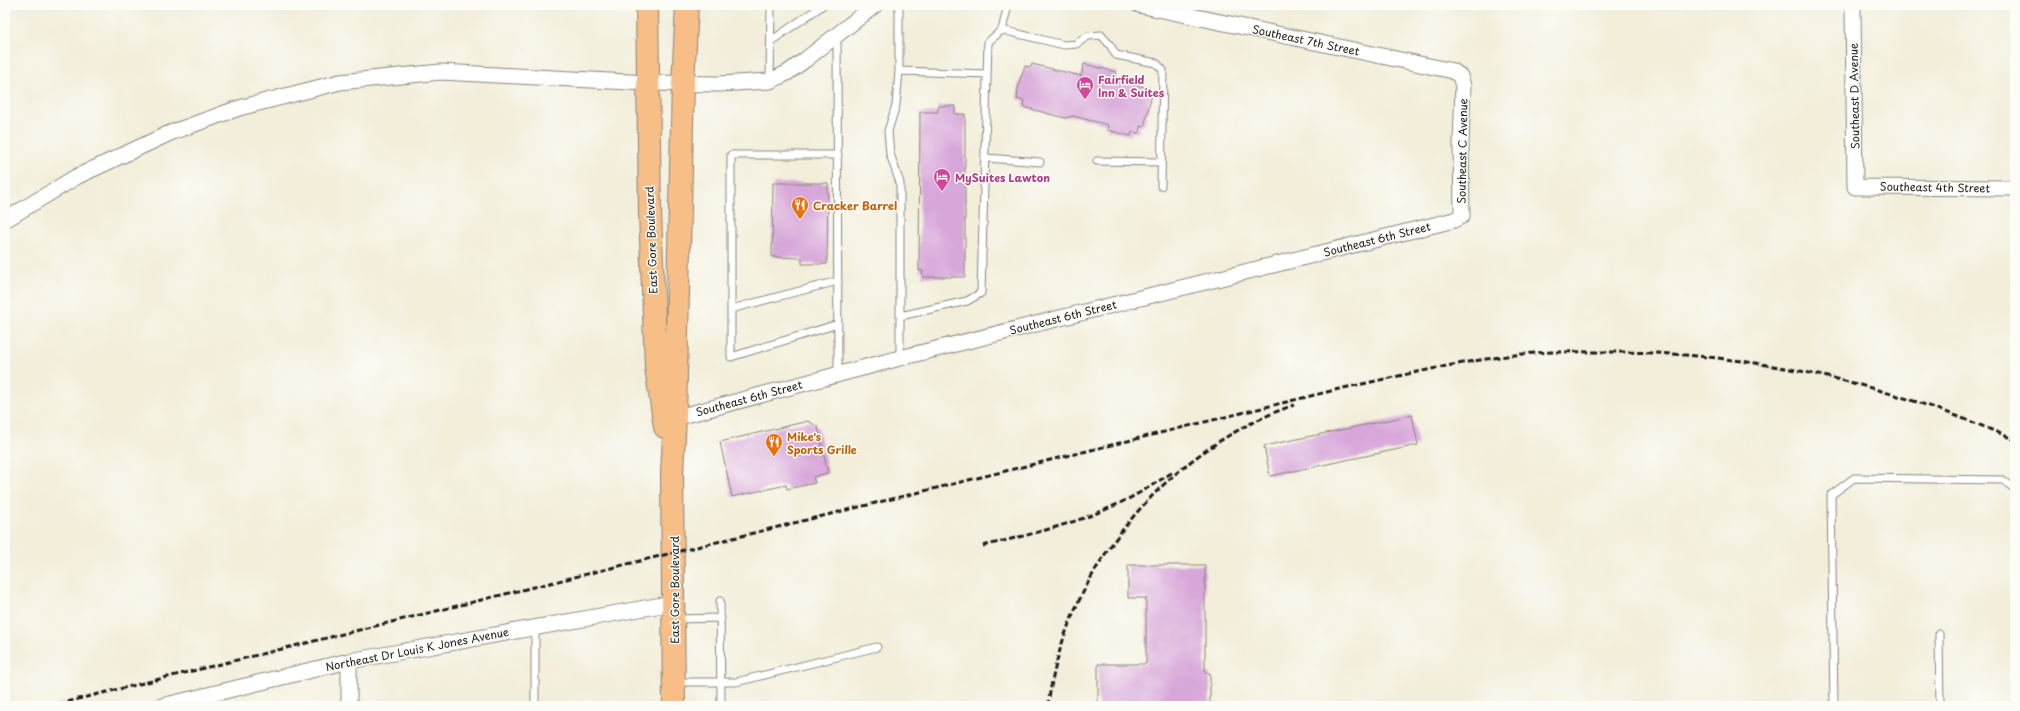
<svg xmlns="http://www.w3.org/2000/svg" width="2020" height="711" font-family="'Playpen Sans',sans-serif">
<style>
.building{fill:#d8a7da}
.lines{fill:none;stroke-linecap:round;stroke-linejoin:round}
.lane-casing{stroke:#87857b;stroke-width:9}
.street-casing{stroke:#87857b;stroke-width:17}
.primary-casing{stroke:#87857b;stroke-width:24}
.lane{stroke:#fff;stroke-width:7}
.street{stroke:#fff;stroke-width:15}
.primary{stroke:#f7be87;stroke-width:22}
.rail{stroke:#1c1c1c;stroke-width:3;stroke-dasharray:6 3;stroke-linecap:butt}
.labels{text-anchor:middle;dominant-baseline:central;stroke-width:3;stroke-linejoin:round;paint-order:stroke}
.street-label{font-size:11px;fill:#1c1c1c;stroke:#fdfcf7}
.hotel-label{font-size:11px;font-weight:bold;fill:#b23c85;stroke:#fdfcf7;text-anchor:start}
.food-label{font-size:11px;font-weight:bold;fill:#c56008;stroke:#fdfcf7;text-anchor:start}
</style>
<rect width="100%" height="100%" fill="#fdfcf7"/>
<filter id="ink" filterUnits="userSpaceOnUse"><feTurbulence type="fractalNoise" baseFrequency=".025" numOctaves="2"/><feDisplacementMap in="SourceGraphic" scale="8" xChannelSelector="R" yChannelSelector="G"/><feConvolveMatrix kernelMatrix="1 2 1 2 8 2 1 2 1" color-interpolation-filters="sRGB"/></filter>
<filter id="wash" filterUnits="userSpaceOnUse"><feTurbulence type="fractalNoise" baseFrequency=".012" numOctaves="4" result="noise"/><feDisplacementMap in="SourceGraphic" scale="16" xChannelSelector="R" yChannelSelector="G"/><feGaussianBlur stdDeviation="0.9" result="paint"/><feColorMatrix in="noise" values="0 0 0 0 0 0 0 0 0 0 0 0 0 0 0 0 0 1.4 0 .05"/><feComposite in="paint" operator="in"/></filter>
<g filter="url(#wash)">
<rect width="100%" height="100%" fill="#f2eeda"/>
<g id="blocks">
<path class="building" d="M1032,64L1081,76L1084,64L1116,72L1114,80L1149,88L1147,93L1152,94L1144,127L1140,126L1139,133L1132,132L1131,136L1107,130L1108,125L1073,116L1065,118L1023,107L1024,101L1017,99L1019,83L1025,66L1031,67Z
M938,106H955V114H965V277H922L923,271H919L920,112H938Z
M773,183H828L827,264H802V258L772,257Z
M1412,415L1418,445L1270,476L1264,446Z
M808,421L818,427L828,473L813,477L815,483L787,489L786,485L732,497L720,442Z
M1128,565H1205V673H1210V706H1098V664H1146V598H1128Z"/>
</g>
</g>
<g filter="url(#ink)">
<use href="#blocks" fill-opacity="0" stroke="#87857b" stroke-width="1"/>
<g class="lines">
<defs>
<path id="lane" d="M899,5V71L896,105L888,131L890,154L900,183V358
M1002,30L1064,45L1076,44L1088,36L1101,35L1110,45L1116,55L1156,63L1163,70L1161,186
M837,35L838,374
M771,41L823,5
M899,71L987,74
M770,81L771,5
M838,155H731V357L838,324
M986,158L1040,162
M1097,161L1161,162
M731,309L838,281
M900,316L967,301L981,293L988,42L1002,30L1008,5
M720,601L721,706
M676,619L721,618
M1939,634L1940,706
M676,682H736L877,647
M535,706V627
M1834,706L1831,495L1854,478L2003,480L2015,489"/>
<path id="street" d="M1853,5L1855,187L2015,188
M5,220L76,177L170,133L239,108L340,82L441,72L647,83L719,84L770,81L787,73L805,60L875,5
M667,420L900,358L1454,220L1462,216L1461,144L1463,86L1460,76L1453,71L1139,5
M162,706L349,661L673,603
M349,706V661"/>
<path id="primary" d="M647,5L650,212L656,367L665,427
M674,706L672,473L675,417L683,83L687,5"/>
</defs>
<use href="#lane" class="lane-casing"/>
<use href="#street" class="street-casing"/>
<use href="#primary" class="primary-casing"/>
<use href="#lane" class="lane"/>
<use href="#street" class="street"/>
<use href="#primary" class="primary"/>
<path class="rail" d="M983,546C1031,534 1081,523 1126,500C1142,492 1157,482 1173,472
M50,706L1339,389C1400,376 1461,361 1523,354C1552,351 1581,352 1610,352C1751,352 1887,383 2015,440
M1048,706C1065,571 1165,450 1294,405"/>
</g>
</g>
<defs>
<symbol id="hotel-pin" viewBox="-11 -11 22 30"><path d="M0 17L-7.5 6A9.5 9.5 0 1 1 7.5 6Z" fill="#d1479c" stroke="#fdfcf7"/><path d="M-6-4.5h1.5V1H6V5H4.5V3h-9V5H-6ZM-4 0a1.8 1.8 0 1 1 3.6 0ZM.5 0V-2.5h3Q6-2.5 6 0Z" fill="#fff"/></symbol>
<symbol id="restaurant-pin" viewBox="-11 -11 22 30"><path d="M0 17L-7.5 6A9.5 9.5 0 1 1 7.5 6Z" fill="#e8710a" stroke="#fdfcf7"/><path d="M-5-6h1v4h1v-4h1v4h1v-4h1v5L-1.5 .5V6h-2V.5L-5-1ZM5-6V6H3V1.5H1.5Q1.5-4 5-6Z" fill="#fff"/></symbol>
</defs>
<g fill-rule="evenodd">
<use href="#hotel-pin" x="1075" y="75" width="20" height="27"/>
<use href="#hotel-pin" x="932" y="167" width="20" height="27"/>
<use href="#restaurant-pin" x="790" y="195" width="20" height="27"/>
<use href="#restaurant-pin" x="764" y="432" width="20" height="27"/>
</g>
<g class="labels">
<g class="street-label">
<text transform="translate(1306 40) rotate(12)">Southeast 7th Street</text>
<text transform="translate(1854 96) rotate(-91)">Southeast D Avenue</text>
<text transform="translate(1462 151) rotate(-89)">Southeast C Avenue</text>
<text transform="translate(1935 187) rotate(1)">Southeast 4th Street</text>
<text transform="translate(1377 239) rotate(-14)">Southeast 6th Street</text>
<text transform="translate(651 240) rotate(-92)">East Gore Boulevard</text>
<text transform="translate(1063 317) rotate(-14)">Southeast 6th Street</text>
<text transform="translate(749 398) rotate(-15)">Southeast 6th Street</text>
<text transform="translate(674 590) rotate(-90)">East Gore Boulevard</text>
<text transform="translate(417 649) rotate(-11)">Northeast Dr Louis K Jones Avenue</text>
</g>
<g class="hotel-label">
<text x="1098" y="79">Fairfield<tspan x="1098" dy="13">Inn &amp; Suites</tspan></text>
<text x="955" y="177">MySuites Lawton</text>
</g>
<g class="food-label">
<text x="813" y="205">Cracker Barrel</text>
<text x="787" y="436">Mike's<tspan x="787" dy="13">Sports Grille</tspan></text>
</g>
</g>
<rect width="2020" height="711" fill="none" stroke="#fdfcf7" stroke-width="20"/>
</svg>
